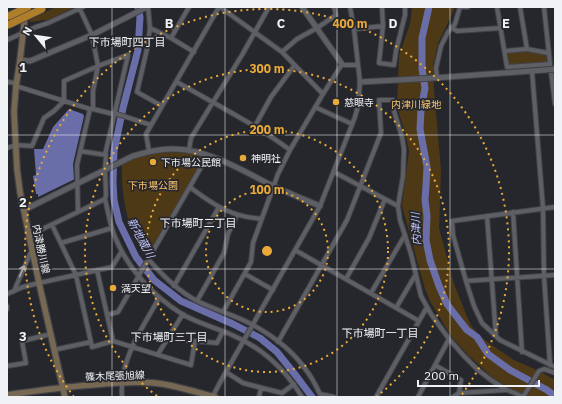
<svg xmlns="http://www.w3.org/2000/svg" width="562" height="404" font-family="'IBM Plex Sans','Noto Sans JP',sans-serif">
<style>
.green{fill:#4e3916}
.water{fill:#696da8}
.lines{fill:none;stroke-linecap:round;stroke-linejoin:round}
.river{stroke:#696da8;stroke-width:7}
.minor-casing{stroke:#414246;stroke-width:6}
.tertiary-casing{stroke:#414246;stroke-width:7}
.secondary-casing{stroke:#414246;stroke-width:8}
.minor{stroke:#5e5e65;stroke-width:4}
.tertiary{stroke:#5e5e65;stroke-width:5}
.secondary{stroke:#766853;stroke-width:5.5}
.tertiary-bridge-casing{stroke:#414246;stroke-width:7;stroke-linecap:butt}
.motorway-bridge-casing{stroke:#414246;stroke-width:9;stroke-linecap:butt}
.tertiary-bridge{stroke:#5e5e65;stroke-width:5}
.motorway-bridge{stroke:#af7e2a;stroke-width:7}
.oneway{stroke:#a8a8ae}
.grid{fill:none;stroke:#f1f2f6;stroke-width:1;stroke-opacity:0.55}
.ring{fill:none;stroke:#eaaa39;stroke-width:2;stroke-dasharray:2 4}
.poi-dot{fill:#eaaa39;stroke:#26272c;stroke-width:1.5}
.labels{text-anchor:middle;dominant-baseline:central;stroke-width:3.5;stroke-linejoin:round;paint-order:stroke}
.poi-label{font-size:10px;fill:#f1f2f6;stroke:#26272c;text-anchor:start}
.park-label{font-size:10px;fill:#fdc66f;stroke:#26272c}
.street-label{font-size:10px;fill:#f1f2f6;stroke:#26272c}
.neighbourhood-label{font-size:11px;fill:#f1f2f6;stroke:#26272c}
.water-label{font-size:11px;font-style:italic;fill:#bfc4f8;stroke:#26272c}
.grid-label{font-size:13px;text-anchor:middle;font-weight:bold;fill:#f1f2f6;stroke:#26272c;stroke-width:3.5;stroke-linejoin:round;paint-order:stroke}
.centre{fill:#eaaa39;stroke:#26272c;stroke-width:2}
.ring-label{font-size:12px;text-anchor:middle;font-weight:bold;fill:#eaaa39;stroke:#26272c;stroke-width:3.5;stroke-linejoin:round;paint-order:stroke}
</style>
<rect width="100%" height="100%" fill="#26272c"/>
<path class="green" d="M56,7H75L48,20H44L31,22L29,20Z
M412,7H455L446,27L438,43L433,66L434,89L441,171L439,228L454,284L468,319L472,327L479,335L490,344L514,360L539,371L555,380V397H525L492,377L481,367L467,354L451,336L430,301L425,289L402,206L409,151L405,132L397,107L399,56L410,24Z
M525,51L546,55L547,62L510,65L509,64L507,54L508,53Z
M163,152L188,153L204,157L147,257C127,231 121,196 122,163L140,156Z"/>
<path class="water" d="M69,109L83,114L84,116L73,164L74,179L73,180L38,197V194H36L33,176L36,175L34,149H43L53,127Z"/>
<g class="lines">
<path class="river" d="M138,7L140,17L138,50L123,108L114,151L113,182L114,200L119,222L136,257L154,280L181,301L233,324L260,338L277,352L297,377L312,397
M429,7L422,38V69L425,88L421,110L420,129L427,167L426,186L425,200L427,216L426,240L430,260L439,286L447,304L453,312L467,330L477,337L488,354L510,370L547,390L555,396"/>
<defs>
<path id="minor" d="M79,7L92,35L98,66L93,91V109
M148,7L150,28L147,49L137,92L162,106
M220,7L282,52L323,94
M382,7L383,26L379,63L394,65L396,51L405,15V7
M460,7H468
M497,7L507,67L550,64
M520,7L527,49
M544,7L550,64L555,104
M451,27L457,31L501,28
M150,28L171,38L194,52
M354,29L383,26
M171,38L189,7
M7,40L36,27L48,23L83,7
M505,51L527,49L548,53
M282,52L297,39L317,28L336,15L334,7
M342,65H358
M532,71L543,208L544,276L550,365
M437,78L436,68L441,46L448,32L455,24L460,7
M7,82L16,83
M177,82C215,104 255,124 290,150
M16,86L90,109H93L113,114
M315,107L352,124
M114,113L151,125
M255,126L271,97L294,66
M7,148L16,145L32,146L44,118L54,111L64,101V81L98,66L128,55
M189,150L191,138L242,55L269,7
M80,151L106,155L105,169L106,195L105,199C108,211 110,225 115,237C128,269 153,296 182,314C197,323 214,327 230,334C261,347 285,369 302,397
M149,151L146,134L219,7
M105,155L128,55
M334,172L398,206
M190,187C204,198 219,209 236,214C244,217 253,218 262,219
M555,207L452,221L453,235L466,281L474,306L482,323L500,340L555,367
M78,211L77,165L90,109
M513,212L522,352
M487,216L496,336
M52,225L76,275L92,347L113,341L191,365L195,341L217,343L223,331
M32,234L105,199
M61,243L112,228
M295,250L419,321
M149,260C163,276 178,291 197,301C215,310 235,315 253,325C273,336 293,351 306,370C312,377 316,386 320,394L334,397
M97,270L113,341
M245,274L273,290
M346,279L369,238L385,199
M466,281L555,275
M174,286L219,207
M14,291L30,254L32,252
M371,293L405,235
M7,294L23,287L39,283L112,267L120,254L122,252
M197,301L224,253L228,234L237,215
M7,306V309
M396,308L416,274
M223,312L251,262L253,243L278,174L290,150L323,94L342,64
M107,315L118,312L208,155
M278,342L347,220L381,133L379,100H393L394,111L402,137L404,149L403,176L398,206L400,220L411,254L421,296L431,314L449,339L464,356L478,370L491,380L507,390L515,393L523,397
M58,349L91,342
M158,354L183,314
M435,365L461,380L459,393
M7,366L26,363L22,341L51,334
M226,372L243,383L282,393L294,384
M122,397C119,360 142,329 159,298
M213,397L215,392L223,377L320,206L355,117L358,106L360,82L354,29L350,7
M259,397L261,388
M376,397L427,307
M418,397L449,339
M453,397L459,393L506,390
M523,397L539,371L544,369L555,373"/>
<path id="tertiary" d="M302,7L342,64
M20,60L30,61L92,35L147,7
M360,82L434,78L545,70
M24,210L133,156C146,152 160,148 175,149C209,150 240,169 269,184C286,192 303,199 320,206"/>
<path id="secondary" d="M26,7L20,60L16,86L14,112L17,169L20,192L39,283L65,397
M7,395C35,391 63,387 92,385C113,383 134,381 155,383C175,385 195,392 215,397"/>
</defs>
<use href="#minor" class="minor-casing"/>
<use href="#tertiary" class="tertiary-casing"/>
<use href="#secondary" class="secondary-casing"/>
<use href="#minor" class="minor"/>
<use href="#tertiary" class="tertiary"/>
<use href="#secondary" class="secondary"/>
<defs>
<path id="tertiary-bridge" d="M545,70L555,69"/>
<path id="motorway-bridge" d="M9,16L28,7
M8,25L42,9"/>
</defs>
<use href="#tertiary-bridge" class="tertiary-bridge-casing"/>
<use href="#motorway-bridge" class="motorway-bridge-casing"/>
<use href="#tertiary-bridge" class="tertiary-bridge"/>
<use href="#motorway-bridge" class="motorway-bridge"/>
</g>
<defs><path id="oneway-shaft" d="M-6 0H5M1.5-3L5.5 0L1.5 3" fill="none" stroke-width="1.6" stroke-linecap="round" stroke-linejoin="round"/></defs>
<use class="oneway" href="#oneway-shaft" transform="translate(22 271) rotate(-66)"/>
<path class="grid" d="M112,7V397M225,7V397M337,7V397M450,7V397M7,135H555M7,269H555"/>
<g class="ring">
<circle cx="267" cy="251" r="61"/>
<circle cx="267" cy="251" r="121"/>
<path d="M157 396A182 182 0 1 1 377 396"/>
<path d="M74 397A242 242 0 1 1 460 397"/>
</g>
<g class="poi-dot">
<circle cx="336" cy="102" r="4"/>
<circle cx="243" cy="158" r="4"/>
<circle cx="153" cy="162" r="4"/>
<circle cx="113" cy="288" r="4"/>
</g>
<g class="labels">
<g class="poi-label">
<text x="344" y="102">慈眼寺</text>
<text x="251" y="158">神明社</text>
<text x="161" y="162">下市場公民館</text>
<text x="121" y="288">満天望</text>
</g>
<g class="park-label">
<text x="416" y="104">内津川緑地</text>
<text x="153" y="185">下市場公園</text>
</g>
<g class="street-label">
<text transform="translate(41 249) rotate(78)">内津勝川線</text>
<text transform="translate(115 376) rotate(-2)">篠木尾張旭線</text>
</g>
<g class="neighbourhood-label">
<text x="127" y="42">下市場町四丁目</text>
<text x="198" y="223">下市場町二丁目</text>
<text x="380" y="333">下市場町一丁目</text>
<text x="169" y="337">下市場町三丁目</text>
</g>
<g class="water-label">
<text transform="translate(416 229) rotate(-93)">内津川</text>
<text transform="translate(141 238) rotate(62)">新地蔵川</text>
</g>
</g>
<g class="grid-label">
<text x="169" y="28">B</text>
<text x="281" y="28">C</text>
<text x="393" y="28">D</text>
<text x="506" y="28">E</text>
<text x="23" y="72">1</text>
<text x="23" y="207">2</text>
<text x="23" y="341">3</text>
</g>
<circle cx="267" cy="251" r="6" class="centre"/>
<g class="ring-label">
<text x="350" y="28">400 m</text>
<text x="267" y="73">300 m</text>
<text x="267" y="134">200 m</text>
<text x="267" y="194">100 m</text>
</g>
<rect width="562" height="404" fill="none" stroke="#f1f2f6" stroke-width="16"/>
<g transform="translate(36 36) rotate(299)" stroke="#26272c" stroke-width="3" paint-order="stroke">
<path d="M0-3L7 15L0 10L-7 15Z" fill="#f1f2f6"/>
<text y="-6" font-size="11" font-weight="bold" text-anchor="middle" fill="#f1f2f6">N</text>
</g>
<path d="M418 380v6h121v-6" fill="none" stroke="#f1f2f6" stroke-width="2"/>
<text x="424" y="380" font-size="12" fill="#f1f2f6" stroke="#26272c" stroke-width="3" paint-order="stroke">200 m</text>
</svg>
